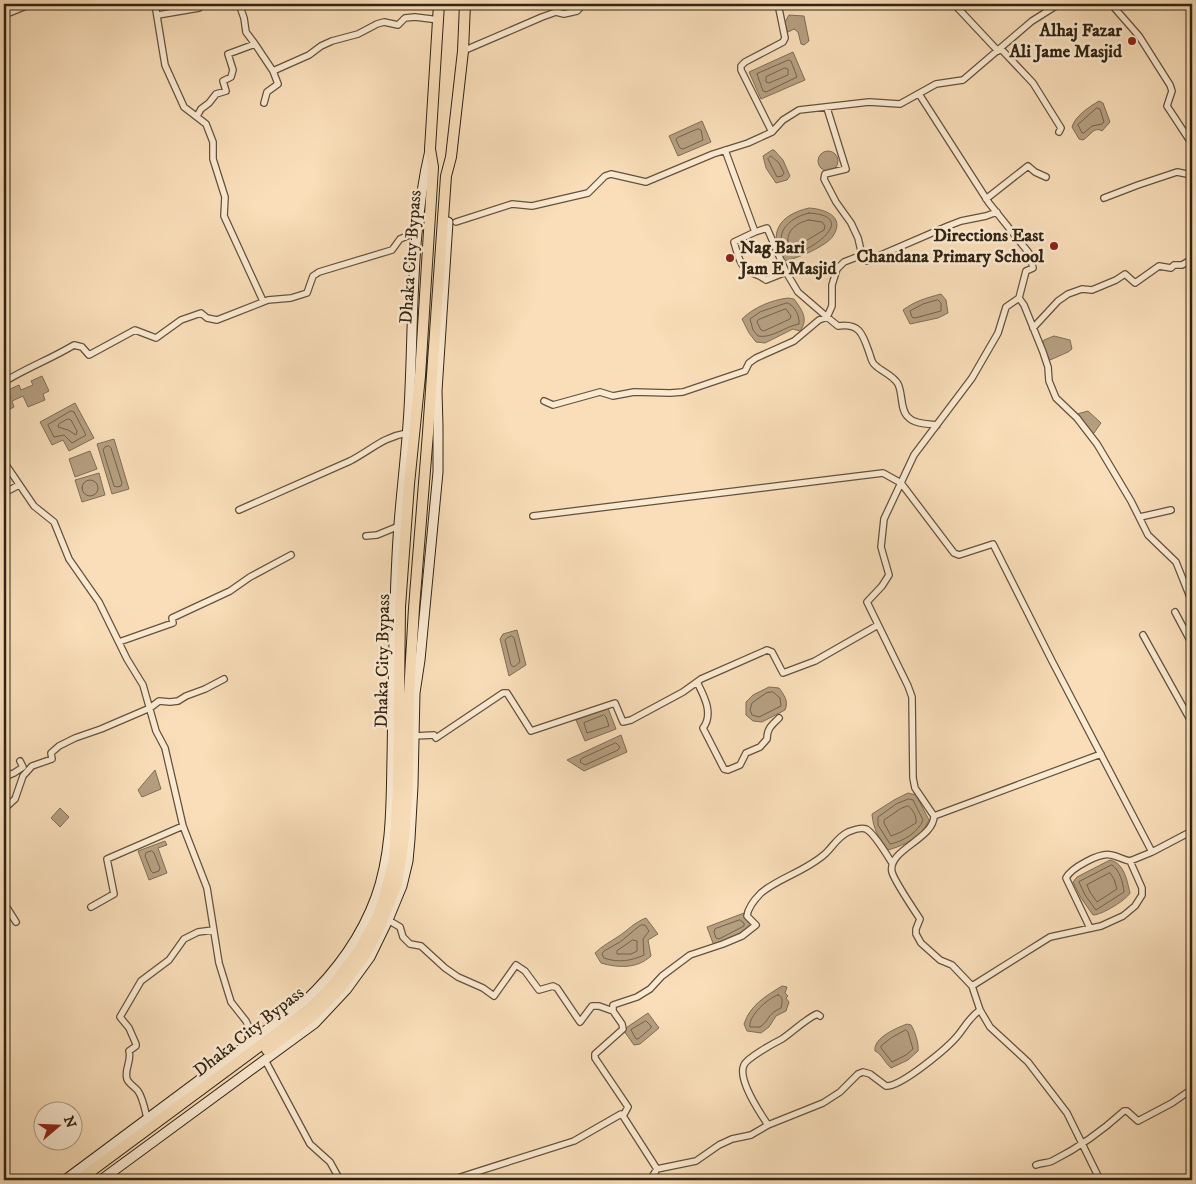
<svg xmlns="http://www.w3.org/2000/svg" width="1196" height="1184" font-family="'IM FELL DW Pica',serif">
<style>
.water{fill:#b59f81;stroke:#806e55}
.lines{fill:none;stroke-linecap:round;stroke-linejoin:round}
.shore{stroke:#73624a;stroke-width:1}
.minor-casing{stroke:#63523d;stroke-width:8}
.secondary-casing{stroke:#312414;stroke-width:11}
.trunk-casing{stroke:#312414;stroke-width:12}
.minor{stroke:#fbead2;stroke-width:5.5}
.secondary{stroke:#fbead2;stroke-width:9}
.trunk{stroke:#f9deb9;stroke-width:10}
.poi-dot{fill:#8f2418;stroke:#fbead2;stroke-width:2}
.labels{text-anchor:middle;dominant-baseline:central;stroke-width:5;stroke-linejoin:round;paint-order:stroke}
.poi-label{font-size:18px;font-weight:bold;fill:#312414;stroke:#fbead2;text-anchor:end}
.street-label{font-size:18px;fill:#312414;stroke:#fbead2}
</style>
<rect width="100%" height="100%" fill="#f9deb9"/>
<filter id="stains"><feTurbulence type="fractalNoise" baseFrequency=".004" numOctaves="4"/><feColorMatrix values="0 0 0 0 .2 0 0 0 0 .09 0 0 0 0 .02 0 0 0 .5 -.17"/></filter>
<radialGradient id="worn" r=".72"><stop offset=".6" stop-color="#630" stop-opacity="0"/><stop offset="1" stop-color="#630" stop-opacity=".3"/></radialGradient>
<path class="water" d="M789,15L804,16L809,41L804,45L801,44L798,32L794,29L788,32L784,24Z
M793,52L805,80L761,99L749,72Z
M1099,101L1103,103L1110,122L1102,131C1094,126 1090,136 1083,140L1079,139L1072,127C1075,116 1089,107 1099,101Z
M702,121L711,142L678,156L669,136Z
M772,150H774L783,160L790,176L787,180L776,183L766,168L763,156Z
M818 161a10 10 0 1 1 20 0a10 10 0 1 1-20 0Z
M809,208C824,209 846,216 833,236C827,246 796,259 784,261C767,233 779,215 809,208Z
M941,294L946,300L948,313L938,318L910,324L903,310C915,301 926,298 941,294Z
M788,298L794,299C802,310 809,319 800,331L793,329L765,343L756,342L749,333L742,319C754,307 772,300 788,298Z
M1054,336L1070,340L1072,349L1068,352L1050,360L1042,345L1044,340Z
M42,376L49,391L43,394L45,400L28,407L23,396L12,401L14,407L4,412V396L6,400L11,398L8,390L19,385L21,390L33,385L31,381Z
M75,403L94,438L69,451L63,440L52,445L40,422Z
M1088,411L1101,423L1094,433L1091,432L1077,414Z
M114,439L129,489L112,494L97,444Z
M90,451L97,469L75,477L69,459Z
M99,473L105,495L82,502L75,480Z
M517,630L526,665L509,676L500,639L503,634Z
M769,687L779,688C784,695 789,701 785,710L762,722L753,721L746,715V702L753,695Z
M608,708L616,729L585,741L576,720Z
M621,735L627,752L584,771L567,760Z
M155,770L161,789L142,797L138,790Z
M908,793L916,795L929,820C922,837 905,845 888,850C879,838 873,829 872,814L894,800Z
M60,808L69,817L60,827L51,818Z
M165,841L167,845L158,848L167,873L149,880L138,851Z
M1110,860C1124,863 1127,880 1130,893C1126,900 1102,915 1093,915L1081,898L1073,882L1077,877Z
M744,913L752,924C745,936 726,941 714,946L707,927Z
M646,918L658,934L648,940L651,956C637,969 618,968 601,963L595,953C602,946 610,942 619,936C628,930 635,922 646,918Z
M782,986L787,987L785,993L788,996L786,998L789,1002L786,1011L776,1016L769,1027L761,1033L747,1031L744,1024C750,1005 766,996 782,986Z
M648,1013L659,1028L640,1044L634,1045L624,1031L626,1028Z
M907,1024L911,1025C915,1031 919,1044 918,1051L908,1060L891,1068C885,1063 881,1053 875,1051C873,1038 896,1028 907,1024Z"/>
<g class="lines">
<path class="shore" d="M789,60L791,61L797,77L766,92L763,91L757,74Z
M785,68L788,69V75L769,83L766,82V77Z
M1097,108L1100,109L1104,122L1102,124L1092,126L1084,133H1082L1078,125Z
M698,129L701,130L703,140L683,149L680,148L676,140L677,138Z
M771,156L779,163L784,173L782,176L777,177L768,159Z
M809,213C862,216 808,255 787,255C772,234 788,218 809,213Z
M809,220L822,222L825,226L824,230L799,245L790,248C783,233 795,223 809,220Z
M938,300L941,303V311L915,318L912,317L910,311L923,304Z
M787,303C795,305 800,317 799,324C786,326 771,339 758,336L753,330L750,319L760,312Z
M786,309L791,316L790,319L764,331L761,330L757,322L758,320Z
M71,411L74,412L86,435L72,443L64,435L54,437L48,425Z
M68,419L71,420L77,431L76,435L68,430L58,427L59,424Z
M109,446L111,448L122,483L121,486L117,487L114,486L103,450L105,447Z
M82 488a8 8 0 1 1 16 0a8 8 0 1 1-16 0Z
M512,636L514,638L520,662L514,667L511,665L505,640L507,638Z
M773,692L780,698L781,706L759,717L752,715L750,710L752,703L766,693Z
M604,715L606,717L609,726L587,733L584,723Z
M616,743L620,747L618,750L585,765L580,762L581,759Z
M909,799L913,800L923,820C919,832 902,842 890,844L878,825V817L896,804Z
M908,806C913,809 917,817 916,823L901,832L891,836L884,823V820L900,809Z
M152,851L154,853L160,868L159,871L153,873L151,871L145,856L146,853Z
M1112,865C1120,870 1123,883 1124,892L1096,910L1085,895L1079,882Z
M1110,873L1114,879L1117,889L1097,902L1090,892L1087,885Z
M740,920L744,923V926L719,939L716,938L714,932L715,929Z
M641,925H645L649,931L643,939L644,955C631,961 618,963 604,958L602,954L604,951L620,942Z
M633,940L637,941V951L631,954H617V951Z
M778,995C784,997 782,1003 781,1008C767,1014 770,1020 760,1027H750C748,1016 768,998 778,995Z
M646,1021L651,1026V1028L638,1039H636L631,1030Z
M906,1030L908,1032L913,1049L906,1055L892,1062L881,1048V1046L891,1038Z"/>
<defs>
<path id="minor" d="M155,4L165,65L184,107L206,124L213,142V159L225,197L224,216L263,301
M239,4L244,18L246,32L255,44
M954,4L998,51
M1111,4L1139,36L1170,85L1172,91L1167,106L1192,144
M4,15L31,4
M158,15L199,8L202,4
M1001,49L1033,83L1061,128L1059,132
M463,51L542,17L556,12L564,14L577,11L584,4
M919,94L989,203L1029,253L1033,268L1026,271L1019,298L1006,307L998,333L972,378L914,455L884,519L881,547L889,575L882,586L867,602L908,686L912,697L913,778L915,788L934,816C934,839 887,850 892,872C894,880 914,910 920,919L916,929V934L921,943L940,960L952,965L972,986L980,1010L990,1027L1028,1062L1067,1113L1100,1180
M264,103L267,92L278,84L273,71L309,55L321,46L332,41L358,34L377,24L384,22L398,25L405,18L415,17L439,20
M827,108L846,169L825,174L824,179L836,202L851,223L858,238L862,255L867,261L948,226L961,221L986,216L997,212
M197,116L201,109L209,103L216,94L226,91L223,81L231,77L233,70L228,54L255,44L273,71
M772,132L741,70V66L745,62L783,42L785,38L778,4
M725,150L755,232L767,228L786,272L798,292L827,317L832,306V285L837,269L844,262L862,255
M1104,198L1138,185L1177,172L1192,175
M986,199L1028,166L1035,172L1046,177
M456,222L512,204L532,206L588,193L605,176L611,174L646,182L713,154L748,143L772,132L783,120L799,110L869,102L900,104L936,84L963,80L1032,21L1059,4
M755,232L734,242C737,252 739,264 748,271C754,274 761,276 766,280L786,272
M1019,298L1024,305L1043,352L1048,367L1049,381L1056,398L1077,418L1097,444L1131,501L1148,535L1176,562L1192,602
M1033,328L1058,301L1068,294L1082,289L1092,290L1116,280L1125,274L1135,283L1159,266L1171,268L1174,265H1182L1192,259
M4,382C26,368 51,359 74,345L82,347L89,355L135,330L156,338L181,320L201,313L207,318L217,320L268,300L291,298L307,293L313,276L319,272L392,250L400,239L417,232
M544,401L553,405L600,392L613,396L634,392L670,393L683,392L745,371L749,363L756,358L794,341L819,320L827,317L838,326C861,323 863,335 870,355C871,358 872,363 875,365C882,372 893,375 898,384C903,394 900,410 908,417C914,424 928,424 937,425
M4,462L34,506L54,522L69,559L99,602L127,659L143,685L156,731L165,748L183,826L207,888L219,963L231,1002L246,1021L255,1040
M4,493L19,485
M239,510L350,461C371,450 383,437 407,433
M533,516L883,473L901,483L954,553L959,555L993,544L1052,661L1152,852L1192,831
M1140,517L1171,510
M366,536L377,535L399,526
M1175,612L1192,644
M1143,635L1192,723
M119,642L173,623L172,618L230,591L250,577L291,555
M697,682C704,696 714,714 703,728L724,769L728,770L740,765L746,753L760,747L767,739C767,728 772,725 779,718
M414,736L434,735L436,738L503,693H507L531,731L615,703L623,722L631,720L683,692L701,679L767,650L772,652L783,673L815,661L878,625
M4,777L14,773L23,767L20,761
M4,809L15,799L23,776L32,766L52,759L51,753L59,746L75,738L101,729L150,708L159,701L170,702L178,701L186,696L205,689L224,679
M934,816L1101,754
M892,863C887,855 874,833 866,829C861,827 853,830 848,832C838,837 834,845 826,853C807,871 778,878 761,893C755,899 748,908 747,916L756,925L742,936L723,944L690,955L662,976L650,989L637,997L613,1005V1011L622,1024L623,1029L595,1054V1058L628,1107L623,1116L657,1169L696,1161L719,1145L732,1139L751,1135L768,1125L823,1103L840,1092L858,1074L863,1072L870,1074L886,1086C901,1087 949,1047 959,1034C966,1025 970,1017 980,1010
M4,903L16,922
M91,907L114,894L107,859L183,826
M388,920L400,927L403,937L410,944L421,946L445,968L458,977L483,988L494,996L516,965L525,971L539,990L553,986L557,988L580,1022L592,1006H599L613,1011
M1090,928L1066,878C1071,868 1100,852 1111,855C1118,856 1123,860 1130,861
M972,986L1050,937L1101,926L1123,916L1135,906L1142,895V888L1130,861L1152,852
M265,1060L310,1144L330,1162L340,1180
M147,1118C145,1110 143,1098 138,1091C135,1087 129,1084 127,1079C124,1069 132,1061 129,1051L136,1046V1044L129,1028L120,1017L141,981L169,960L184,939L198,932L213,930
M768,1125C760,1113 737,1079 744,1065C747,1058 774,1043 782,1039C794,1031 804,1020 817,1014L820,1016
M1036,1165C1042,1162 1048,1164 1054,1160C1080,1147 1103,1130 1124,1111H1127L1138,1121L1172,1103L1192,1089
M451,1180L574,1141L621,1114L623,1116
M650,1180L657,1169"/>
<path id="secondary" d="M65,1180L304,1002C335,973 361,938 376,897C392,852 391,805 392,758C393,718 393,678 394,638C395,600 396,562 399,524C402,486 407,447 409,409C414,323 410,234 430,150
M101,1180L315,1023L346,990L370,957L388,920L402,886L408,861L410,839L413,786L415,693L420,660L438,472V426L437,391L448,222"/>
<path id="trunk" d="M267,1050L312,1017L341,988L366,954L378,931L397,884L404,839L408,787L409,694L414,608L428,433L446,176L451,157L463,51L465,4
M79,1180L307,1011L334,984L360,949L378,915L384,899L394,858L398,787L400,607L409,484L420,376L433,167L430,149L439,4"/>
</defs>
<use href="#minor" class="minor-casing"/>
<use href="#secondary" class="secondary-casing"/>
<use href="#trunk" class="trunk-casing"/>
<use href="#minor" class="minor"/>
<use href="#secondary" class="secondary"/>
<use href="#trunk" class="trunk"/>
</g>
<g class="poi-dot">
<circle cx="1132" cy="41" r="5"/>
<circle cx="1054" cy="246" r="5"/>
<circle cx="730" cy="258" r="5"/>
</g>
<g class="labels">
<g class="poi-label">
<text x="1122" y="31">Alhaj Fazar<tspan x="1122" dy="21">Ali Jame Masjid</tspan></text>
<text x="1044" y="236">Directions East<tspan x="1044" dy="21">Chandana Primary School</tspan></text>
<text x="740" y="248" text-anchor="start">Nag Bari<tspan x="740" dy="21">Jam E Masjid</tspan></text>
</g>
<g class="street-label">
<text transform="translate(411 257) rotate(-86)">Dhaka City Bypass</text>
<text transform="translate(383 661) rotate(-89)">Dhaka City Bypass</text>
<text transform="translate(249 1032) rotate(-38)">Dhaka City Bypass</text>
</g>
</g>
<rect width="1196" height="1184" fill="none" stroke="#f9deb9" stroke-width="20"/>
<rect x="5" y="5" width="1186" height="1174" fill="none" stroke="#312414" stroke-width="2.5"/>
<rect x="10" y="10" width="1176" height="1164" fill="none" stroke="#312414"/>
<g transform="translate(58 1126) rotate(71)"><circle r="24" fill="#fbead2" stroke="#aa9b86"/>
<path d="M0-4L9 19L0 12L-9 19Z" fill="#8f2418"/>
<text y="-8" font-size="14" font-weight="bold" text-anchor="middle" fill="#312414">N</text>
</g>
<rect width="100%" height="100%" filter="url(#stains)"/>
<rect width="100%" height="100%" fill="url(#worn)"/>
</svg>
